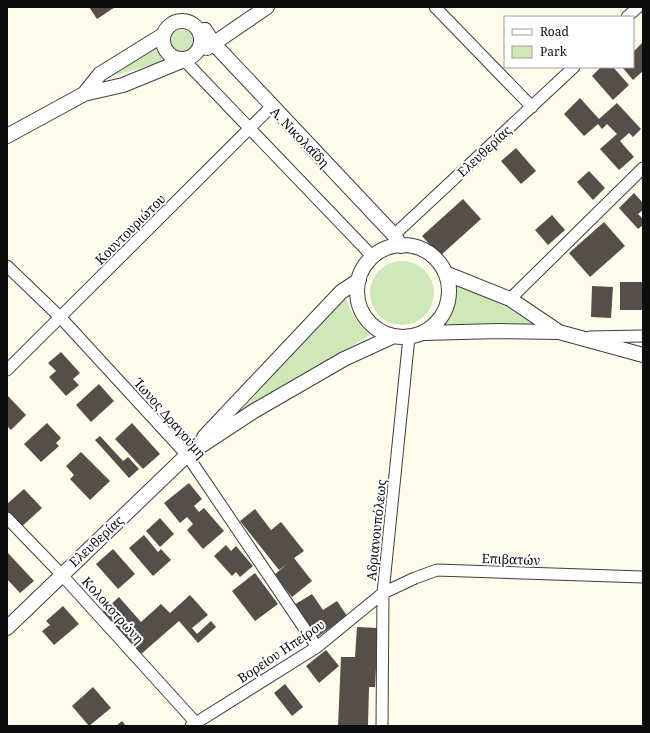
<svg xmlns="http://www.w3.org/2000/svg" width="650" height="733" font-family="'Noto Serif',serif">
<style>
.green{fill:#cee8b7}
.building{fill:#554e49}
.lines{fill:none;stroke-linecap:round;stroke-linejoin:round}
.minor-casing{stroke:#3f3f3f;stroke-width:13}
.tertiary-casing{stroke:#3f3f3f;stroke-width:16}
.minor{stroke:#fff;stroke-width:11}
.tertiary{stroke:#fff;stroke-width:14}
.labels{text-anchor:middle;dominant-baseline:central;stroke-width:4;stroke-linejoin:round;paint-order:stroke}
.street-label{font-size:13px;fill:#0c0c0c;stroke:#fff}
</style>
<rect width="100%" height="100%" fill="#fffcec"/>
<path class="green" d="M171 41a11 11 0 1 1 22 0a11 11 0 1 1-22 0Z
M157,43L168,60L102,79Z
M370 293a32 32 0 1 1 64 0a32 32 0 1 1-64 0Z
M454,280L542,325L442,326C457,313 457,300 454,280Z
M346,297C350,313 357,323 370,335L233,419Z"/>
<path class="building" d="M89,7H115L97,19Z
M642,43L643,71L633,80L622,67H633V52Z
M601,67H613L629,85L613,100L592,76Z
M580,98L599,119L617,103L641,129L633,137L629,133L620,141L634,157L619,170L600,149L617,134L607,124L602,129L598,124L584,136L564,114Z
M516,148L536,171L521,184L501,161Z
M589,171L605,188L593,200L577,182Z
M634,193L643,203V210L638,214L643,219V225L638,229L619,208Z
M463,199L481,219L440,256L422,236Z
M552,215L565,230L548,245L535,230Z
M604,222L625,246L590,277L569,253Z
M620,282H643V310H620Z
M592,286L613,287L611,318L591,317Z
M61,352L80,373L73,379L79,385L66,396L49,377L56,371L48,363Z
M99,384L114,401L91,422L76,405Z
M7,395L26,415L11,430L8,427L7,428Z
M47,423L61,438L56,443L59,446L41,462L24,444Z
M132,423L160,454L143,469L115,439Z
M100,436L123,461L128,457L139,469L129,478L95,440Z
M81,452L110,481L90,500L70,479L74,475L66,466Z
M189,483L202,499L194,506L199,512L204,508L224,531L203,549L187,530L193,524L187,517L180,523L164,503Z
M24,489L42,508L19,529L7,516V504Z
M255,509L271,530L281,522L304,551L294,558L312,581L292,597L274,575L287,564L279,570L240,521Z
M160,518L174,534L160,547L146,531Z
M144,535L158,552L161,549L171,560L153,576L129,548Z
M226,545L231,551L236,546L253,566L240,577L236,572L232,576L214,556Z
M113,549L135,574L118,589L96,564Z
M7,552L34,581L20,593L7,579Z
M255,573L278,604L255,621L232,591Z
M312,594L323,610L337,601L347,616L316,638L294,605Z
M190,595L208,615L192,628L197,634L211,621L216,627L198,643L179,621L140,655L99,615L119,597L141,622L161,604L170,613Z
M63,606L79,624L54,645L42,631L50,625L46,621Z
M357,627L378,628L375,687H369L368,726H338L341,657H355Z
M326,650L339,666L319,683L306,666Z
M285,684L303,707L292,716L274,693Z
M93,687L111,708L89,726L72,706Z
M122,721L126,726H116Z"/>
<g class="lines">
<defs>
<path id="minor" d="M435,7L532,107
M627,17L638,7
M184,60L373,257
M394,235L574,67
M7,266L61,318L187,455L317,647
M510,299L643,168
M590,337L643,336
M7,370L271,107
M7,518L61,574L196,723
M191,726L317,647L383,593L415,578L437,570L643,577
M382,726L383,593L409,337"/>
<path id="tertiary" d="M163 40a19 19 0 1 1 38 0a19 19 0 1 1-38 0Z
M199,32L205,30L214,44L394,235L401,246
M207,48L267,7
M84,94L100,74L163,35
M7,136L84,94L123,85L184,60
M357 291a46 46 0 1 1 92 0a46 46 0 1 1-92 0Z
M445,273L510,299L559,332L643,355
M424,333L498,331L559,332
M204,437L341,292L359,280
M7,628L187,455L254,411L344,359L394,336"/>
</defs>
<use href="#minor" class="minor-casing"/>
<use href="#tertiary" class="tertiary-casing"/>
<use href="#minor" class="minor"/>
<use href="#tertiary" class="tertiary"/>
</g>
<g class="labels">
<g class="street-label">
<text transform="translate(300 137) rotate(46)">Α. Νικολαΐδη</text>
<text transform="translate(484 151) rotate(-43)">Ελευθερίας</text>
<text transform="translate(130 229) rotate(-45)">Κουντουριώτου</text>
<text transform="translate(170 418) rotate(49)">Ίωνος Δραγούμη</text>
<text transform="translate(376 530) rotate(-84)">Αδριανουπόλεως</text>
<text transform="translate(96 541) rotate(-43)">Ελευθερίας</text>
<text transform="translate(511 559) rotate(2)">Επιβατών</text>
<text transform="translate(113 610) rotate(48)">Κολοκοτρώνη</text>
<text transform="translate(281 651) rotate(-34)">Βορείου Ηπείρου</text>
</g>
</g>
<rect width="650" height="733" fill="none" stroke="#0c0c0c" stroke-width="16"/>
<rect x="504" y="16" width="130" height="52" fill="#ffffff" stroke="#9e9e9e"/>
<rect x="512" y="29" width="20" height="6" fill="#ffffff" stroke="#9e9e9e"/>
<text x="540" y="36" font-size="12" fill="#0c0c0c">Road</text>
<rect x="512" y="46" width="20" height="12" fill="#cee8b7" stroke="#9e9e9e"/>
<text x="540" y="56" font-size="12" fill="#0c0c0c">Park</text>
</svg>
